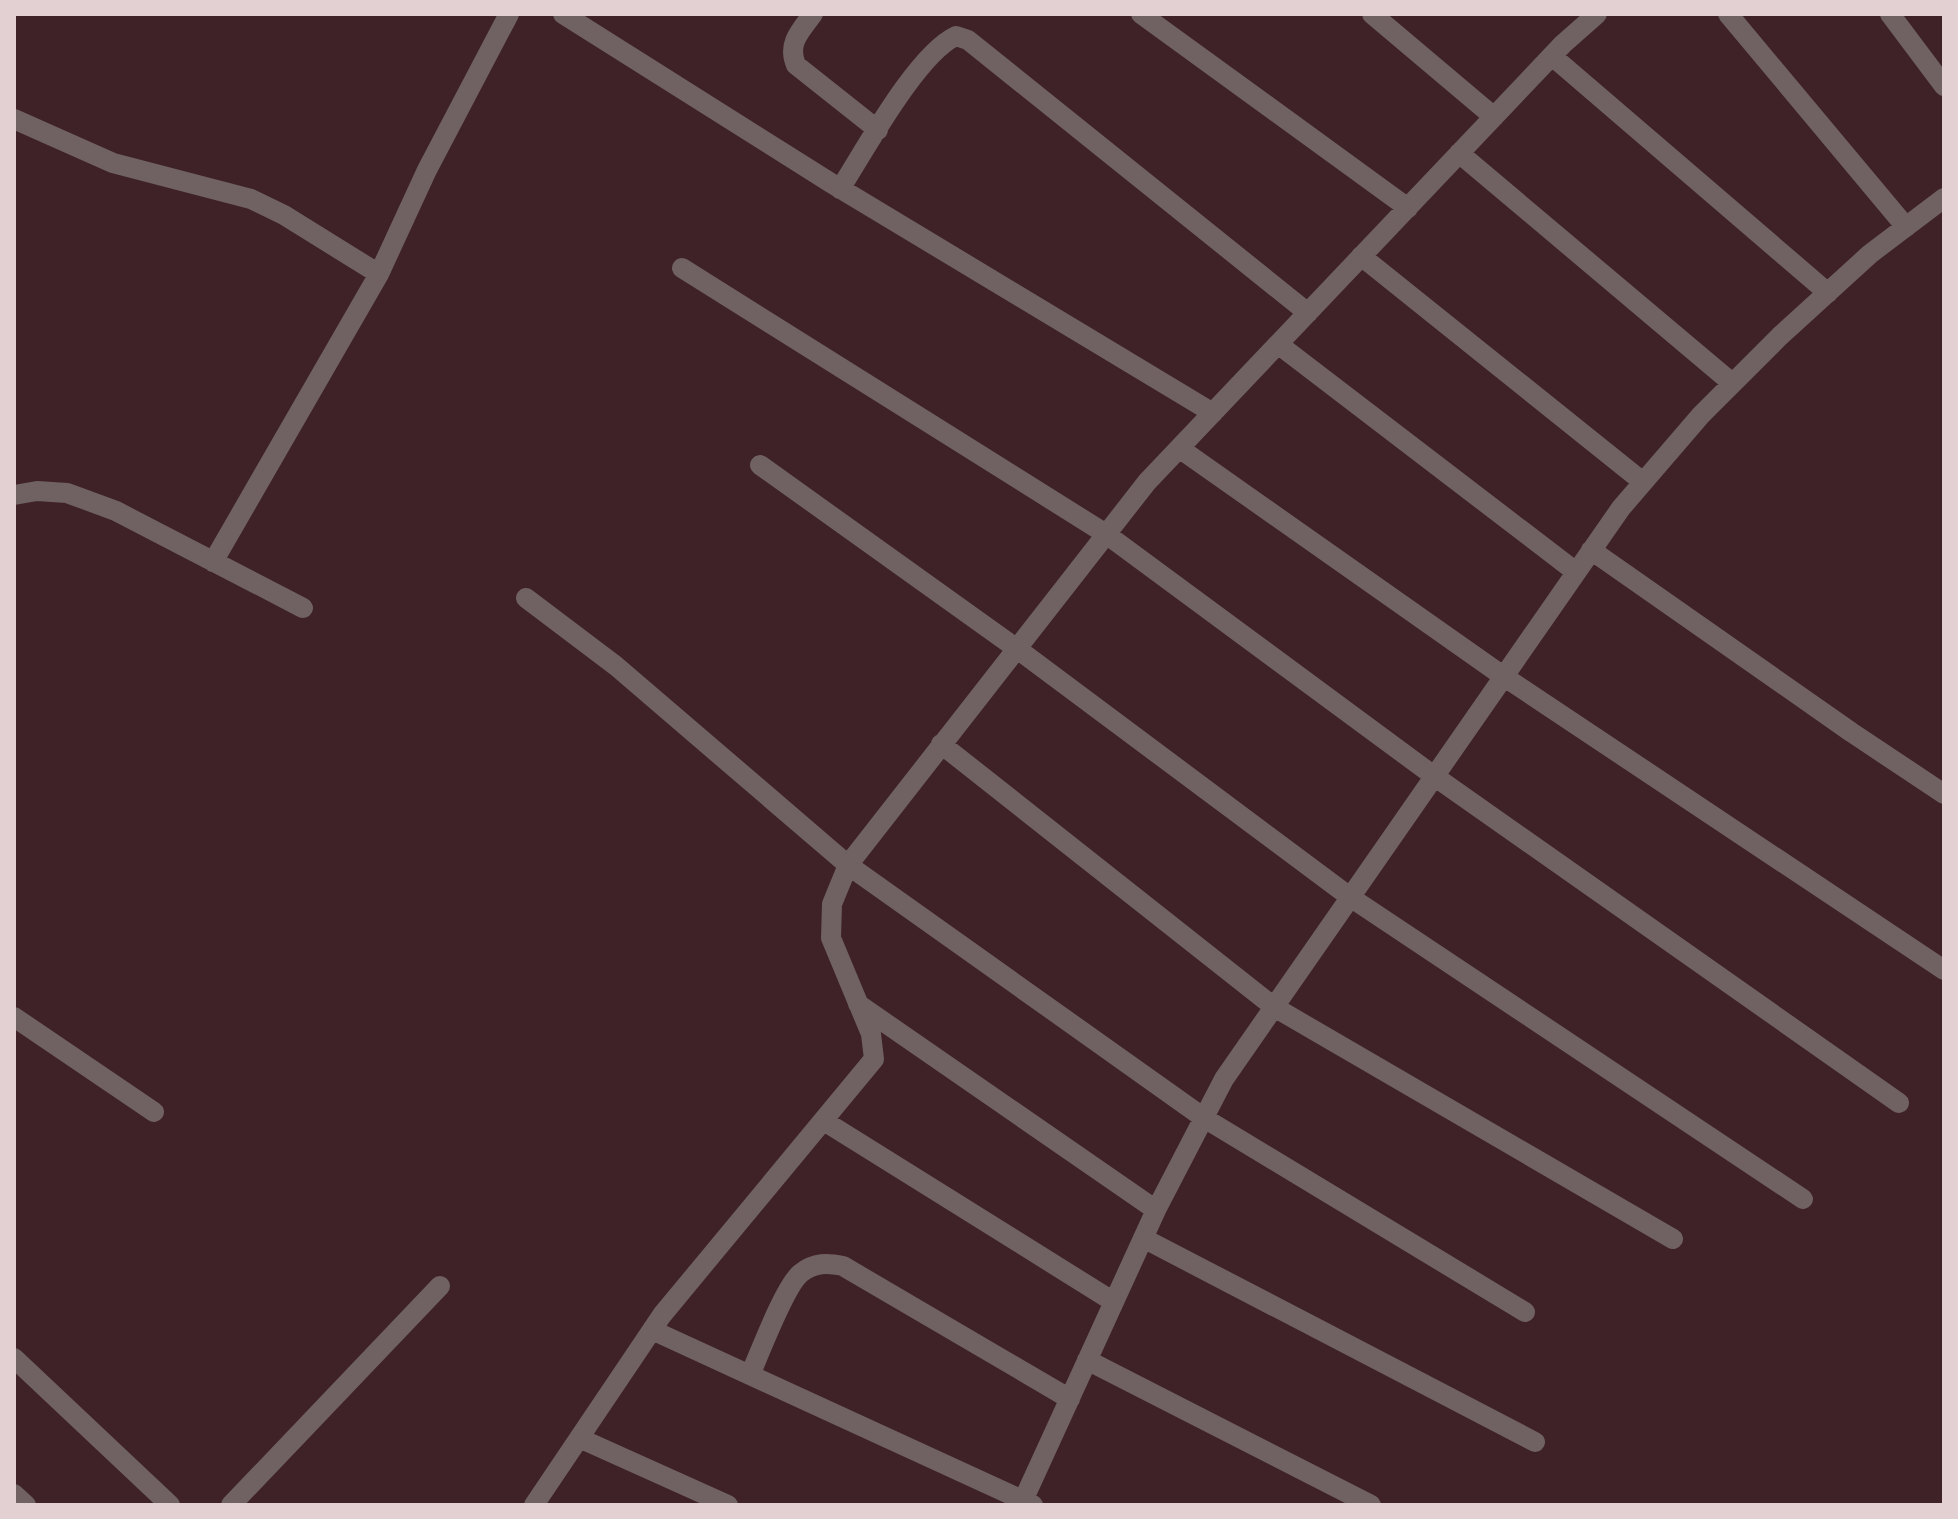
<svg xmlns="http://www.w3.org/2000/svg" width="1958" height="1519" font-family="Manrope,sans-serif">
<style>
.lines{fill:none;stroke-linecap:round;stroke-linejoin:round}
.minor{stroke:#706163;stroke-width:20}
</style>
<rect width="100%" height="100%" fill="#3e2227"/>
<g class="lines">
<path class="minor" d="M563,14L831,183L1213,413
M813,14C800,31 787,44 796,65L878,130
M1141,14L1408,208
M1372,14L1494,117
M1728,14L1906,227
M1890,14L1944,86
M1552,56L1828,293
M14,119L113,163L251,199L284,215L379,274
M1459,153L1732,383
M840,189C865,150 917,54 956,36L968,40L1308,313
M1361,256L1643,482
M682,268L1106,534L1434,776L1899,1103
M1278,344L1576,572
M1179,448L1503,676L1944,970
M760,465L1016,648L1350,897L1803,1199
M14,495L37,491L67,493L116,511L303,608
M1591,550L1851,732L1944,794
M213,562L379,274L427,170L509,14
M526,598L616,666L848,865L1204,1118L1525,1312
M941,744L1274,1007L1673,1239
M858,1004L1156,1210
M14,1017L154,1112
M824,1121L1114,1302
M1143,1238L1535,1442
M652,1330L1033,1505
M14,1358L170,1505
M1087,1360L1371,1505
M750,1375C760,1353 785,1285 801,1273C815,1262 828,1263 843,1266L1070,1399
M579,1438L728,1505
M14,1494L26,1505
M231,1505L440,1286
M534,1505L662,1315L874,1059L871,1034L831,938L832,904L848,865L1147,482L1563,44L1597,14
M1021,1505L1156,1210L1224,1079L1621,508L1701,415L1780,336L1870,254L1944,198"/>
</g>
<rect width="1958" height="1519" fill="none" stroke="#e3d0d3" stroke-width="32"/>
</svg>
